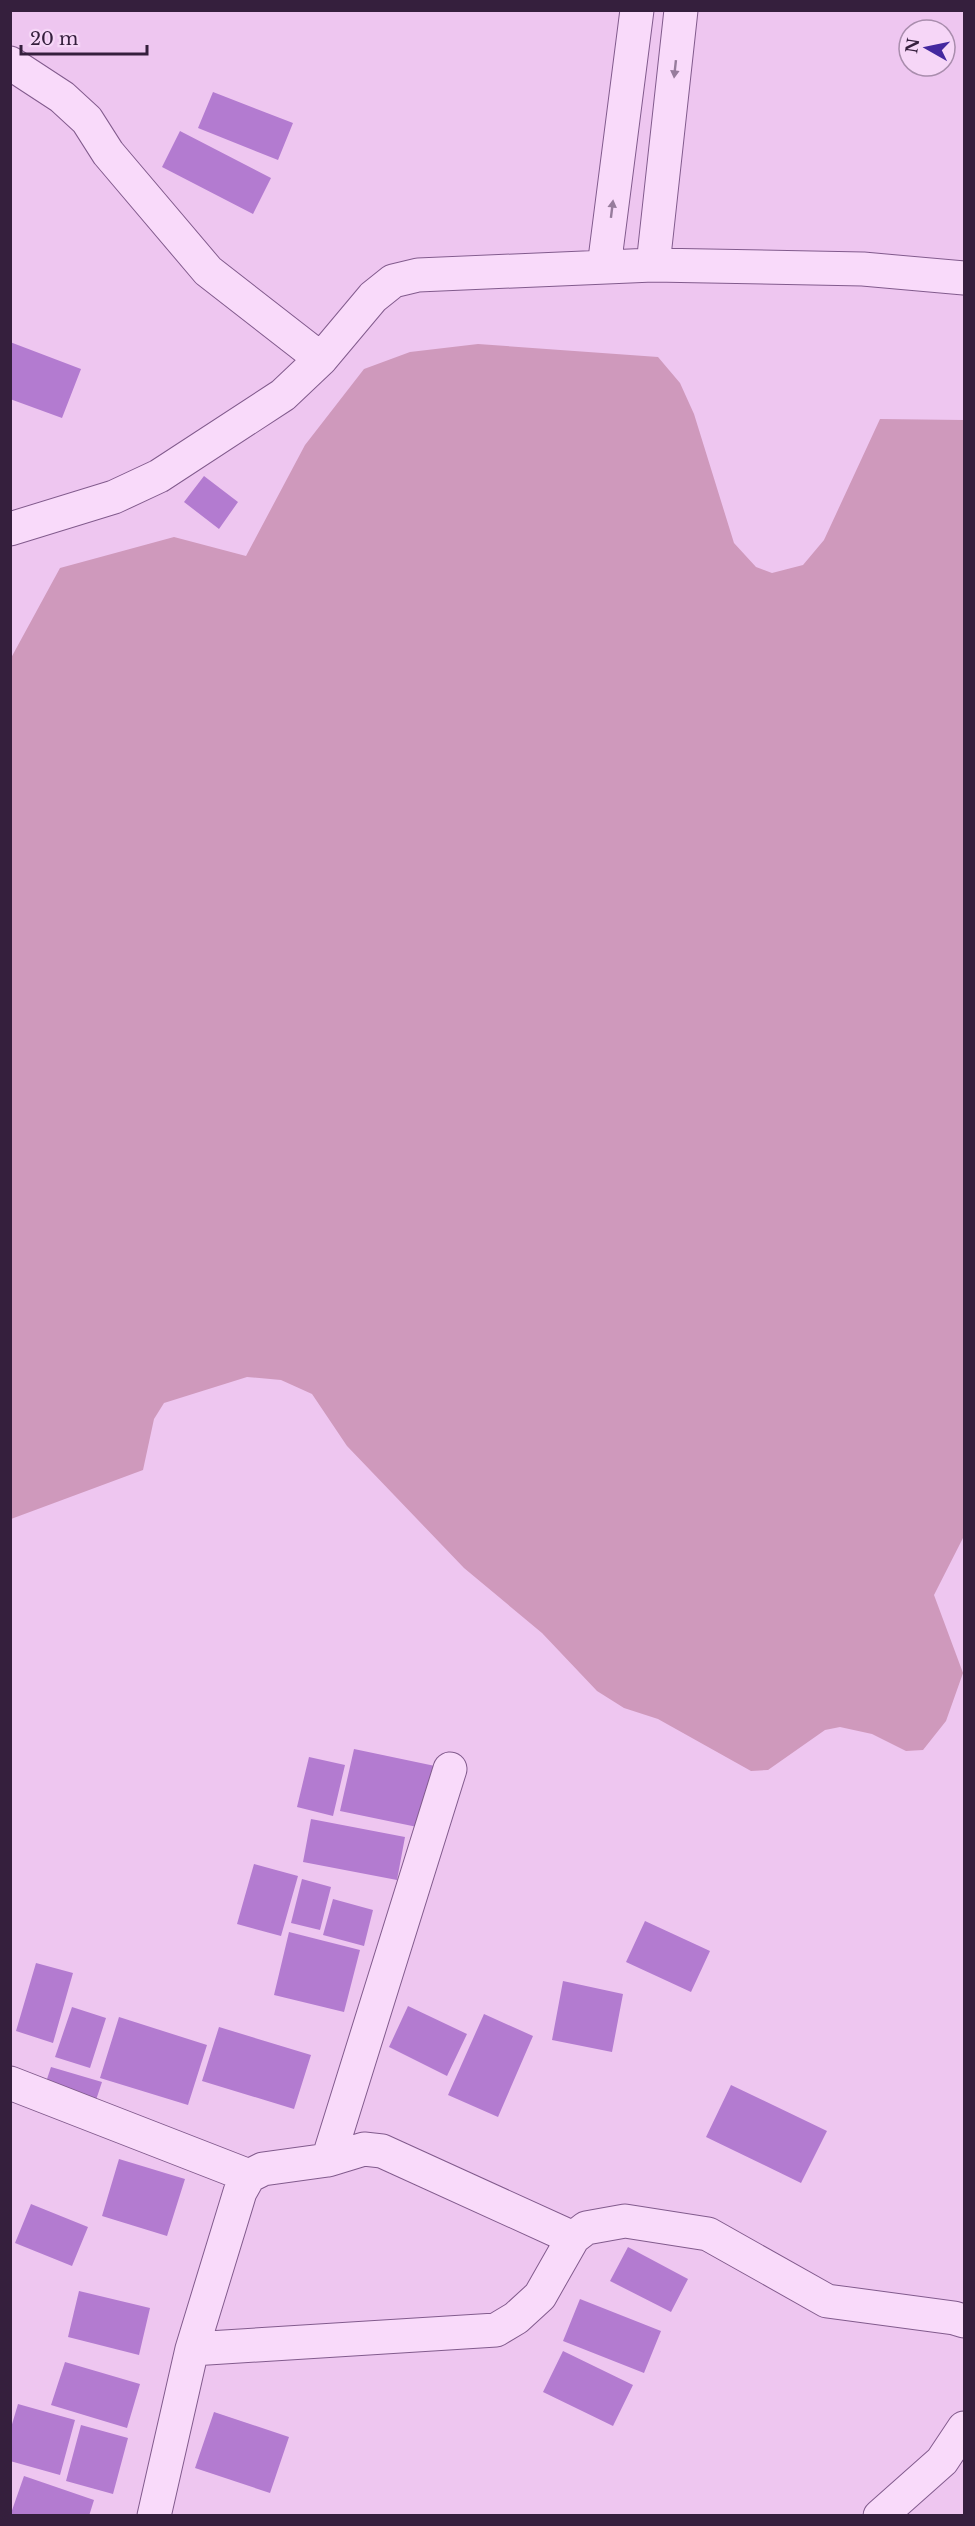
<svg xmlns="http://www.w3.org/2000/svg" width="975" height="2526" font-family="'Libre Baskerville',serif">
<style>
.green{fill:#cf99bc}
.building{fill:#b37bd0}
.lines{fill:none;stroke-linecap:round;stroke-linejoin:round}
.street-casing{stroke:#825b8d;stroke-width:35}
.street{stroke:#f9dafa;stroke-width:33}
.oneway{fill:#977c9c}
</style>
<rect width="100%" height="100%" fill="#eec6f0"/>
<path class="green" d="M478,344L658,357L680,383L694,414L734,543L756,567L772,573L803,565L824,540L880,419L964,420V1536L934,1595L963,1673L946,1721L923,1750L906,1751L872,1734L840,1727L825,1730L768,1770L751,1771L658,1719L624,1708L597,1691L542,1633L464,1568L347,1446L312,1394L281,1380L247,1377L164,1403L154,1419L143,1470L11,1519V658L60,568L174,537L246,556L305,445L364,369L410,352Z"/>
<path class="building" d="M213,92L293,123L278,160L198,128Z
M180,131L271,178L253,214L162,167Z
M10,342L81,369L62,418L10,399Z
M204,476L238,502L219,529L184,502Z
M354,1749L435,1766L422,1828L340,1811Z
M309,1757L345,1765L333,1816L297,1807Z
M311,1819L405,1837L397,1880L303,1862Z
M254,1864L298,1876L281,1936L237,1924Z
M302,1879L331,1887L320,1930L291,1923Z
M333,1899L373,1910L364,1946L323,1935Z
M645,1921L710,1951L691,1992L626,1962Z
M289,1932L360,1950L344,2012L274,1995Z
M36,1963L73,1973L53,2043L16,2031Z
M563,1981L623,1994L612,2052L552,2040Z
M408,2006L467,2034L447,2076L389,2047Z
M72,2007L106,2018L90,2068L55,2057Z
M484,2014L533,2036L498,2117L448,2095Z
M119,2017L207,2045L188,2105L100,2078Z
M219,2027L311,2055L294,2109L202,2081Z
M51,2067L102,2082L93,2109L42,2094Z
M731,2085L827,2131L801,2183L706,2137Z
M119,2159L185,2179L167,2236L102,2216Z
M31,2204L88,2227L72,2266L15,2243Z
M628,2247L688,2279L671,2312L610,2281Z
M79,2291L150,2308L139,2355L68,2337Z
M580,2299L661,2331L644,2373L563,2341Z
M563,2351L633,2385L613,2426L543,2392Z
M65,2362L140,2384L127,2428L51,2405Z
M18,2404L75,2420L60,2475L10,2461V2431Z
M214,2412L289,2437L270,2493L195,2468Z
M81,2425L128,2438L113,2494L66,2481Z
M24,2476L94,2500L89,2516H10Z"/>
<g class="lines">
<defs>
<path id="street" d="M10,63L62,97L87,120L108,153L208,271L321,359
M653,265L681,10
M604,267L637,10
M10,529L114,497L159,476L283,395L321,359L373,297L393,281L418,275L653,265L863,269L964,278
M10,2083L249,2176
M328,2160L450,1769
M192,2349L496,2330L516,2318L540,2296L573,2238L586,2228L625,2221L708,2234L827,2301L954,2318L964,2321
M154,2516L192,2349L240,2192L249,2176L263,2169L328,2160L364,2149L382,2151L573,2238
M880,2516L942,2461L964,2428"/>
</defs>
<use href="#street" class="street-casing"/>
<use href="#street" class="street"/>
</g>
<defs><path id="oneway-solid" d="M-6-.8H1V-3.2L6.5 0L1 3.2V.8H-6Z" transform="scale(1.5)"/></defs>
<g class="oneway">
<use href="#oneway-solid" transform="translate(675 69) rotate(96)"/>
<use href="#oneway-solid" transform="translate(612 209) rotate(-83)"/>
</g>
<rect width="975" height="2526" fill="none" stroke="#351f3d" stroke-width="24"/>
<g transform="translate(927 48) rotate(279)"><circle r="28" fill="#f6d6f7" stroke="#a98dad" stroke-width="1.5"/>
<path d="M0-4.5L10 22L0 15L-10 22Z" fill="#44289f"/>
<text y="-9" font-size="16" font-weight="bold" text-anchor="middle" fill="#351f3d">N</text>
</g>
<path d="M21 45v9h126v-9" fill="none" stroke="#351f3d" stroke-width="3"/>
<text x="30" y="45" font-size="18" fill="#351f3d" stroke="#f6d6f7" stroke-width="4.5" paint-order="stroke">20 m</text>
</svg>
